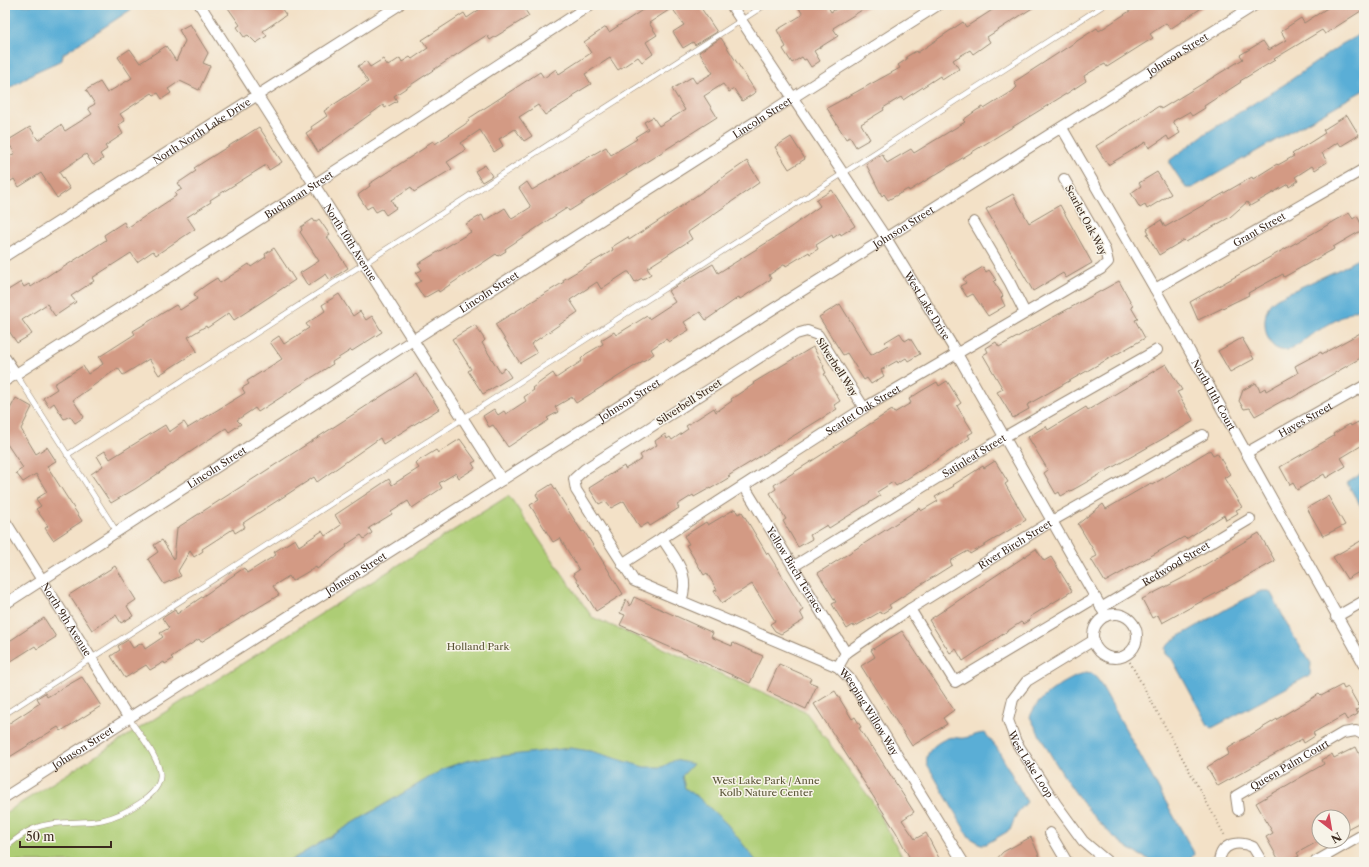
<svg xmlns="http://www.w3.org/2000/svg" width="1369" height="867" font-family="'Libre Caslon Text',serif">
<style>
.green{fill:#adcd74;stroke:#747c49}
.water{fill:#5aaed6;stroke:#4a6c7a}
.building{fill:#d39a84}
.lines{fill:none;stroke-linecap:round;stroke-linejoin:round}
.lane-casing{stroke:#978672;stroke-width:6}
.street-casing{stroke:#978672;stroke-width:12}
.path{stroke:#978672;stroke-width:2;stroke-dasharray:1 3;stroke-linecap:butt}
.lane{stroke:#fff;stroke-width:5}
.street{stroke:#fff;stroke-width:10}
.labels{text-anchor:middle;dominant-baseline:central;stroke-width:3;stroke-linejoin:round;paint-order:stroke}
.street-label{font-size:10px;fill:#3b2a1e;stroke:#f7f3e8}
.park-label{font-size:10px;fill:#585334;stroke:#f7f3e8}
</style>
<rect width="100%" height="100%" fill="#f7f3e8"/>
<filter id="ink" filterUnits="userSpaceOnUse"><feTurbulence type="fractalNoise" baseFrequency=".025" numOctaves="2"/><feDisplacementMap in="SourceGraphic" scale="8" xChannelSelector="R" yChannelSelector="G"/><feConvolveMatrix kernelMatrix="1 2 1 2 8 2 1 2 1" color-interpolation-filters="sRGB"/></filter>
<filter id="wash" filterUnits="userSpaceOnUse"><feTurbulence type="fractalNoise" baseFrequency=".012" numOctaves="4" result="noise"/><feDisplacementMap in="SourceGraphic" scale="16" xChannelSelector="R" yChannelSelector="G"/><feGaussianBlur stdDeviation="0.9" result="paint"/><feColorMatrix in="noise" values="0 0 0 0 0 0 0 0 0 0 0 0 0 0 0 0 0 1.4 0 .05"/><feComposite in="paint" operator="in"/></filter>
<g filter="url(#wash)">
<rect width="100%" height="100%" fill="#f3e1c7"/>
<path class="green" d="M508,496L512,500L592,617L805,711L872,801L905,862H306L601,755L591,751L475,759L446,768L288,862H5V813Z"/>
<path class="water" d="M5,5H138L63,54L62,60L35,72L5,91Z
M1364,32V90L1192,188H1186L1170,164V160L1206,133L1285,84L1342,44Z
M1364,255V305C1348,314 1331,322 1316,332C1308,336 1300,345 1291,349C1266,358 1259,319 1270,304C1271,302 1275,300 1277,298L1342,268Z
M1364,472V512L1347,483Z
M1261,591H1269L1272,595L1294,637L1311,663L1310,675L1212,728L1208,725L1172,659L1166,654L1165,648L1173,640L1228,608Z
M1086,672L1092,673L1099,681L1193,851L1194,854L1188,862C1179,862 1167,864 1158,862C1102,848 1055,765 1030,717C1038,695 1065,681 1086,672Z
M985,733L997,748L1027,802L1017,813L1010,830L986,844H981L969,837L927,764C924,752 937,742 948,738C954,736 959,739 964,738C971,737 978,733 985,733Z
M570,748L591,751L644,767H662L675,760L693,764L682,776L685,788L698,797L727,824L757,862H288L445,768L469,760Z"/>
<g id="blocks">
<path class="building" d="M226,5H279L286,15L263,31L267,36L256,43L248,35L244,37L237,27L240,25Z
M486,5H522L529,16L490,40L487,35L471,45L394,96L397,101L385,108L383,105L318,152L306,133L312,129L311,127L327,116L324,111L368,82L358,66L366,61L370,67L383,59L388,66L400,58L402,62L410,57L412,59L428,48L422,40L464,13L467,18Z
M650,5H699L717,32L695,45L693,42L683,48L673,32L684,25L672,8L649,23L657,35L646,42L653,54L642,62L638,57L618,70L610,58L585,74L591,84L573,95L574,97L545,115L538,105L519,117L532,136L524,141L515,129L499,139L503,146L494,152L480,130L461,143L466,150L447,162L452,169L414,192L411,187L391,200L396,208L386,215L382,209L376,212L372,206L367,209L358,195L370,186L369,184L426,147L425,146L433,141L435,144L464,125L469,121L468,119L540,72L544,78L556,69L559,74L591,53L584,42L606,27L609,32Z
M797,5H827L831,12L843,5H870L833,28L838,36L814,51L820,61L811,67L806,59L804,60L802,57L792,63L783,49L786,47L777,30L802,15V13Z
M1000,5H1037L987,37L990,42L973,54L970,50L953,60L959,69L942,80L940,76L903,100L901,97L883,108L884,110L861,124L870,139L856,147L850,137L846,139L827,108L900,68L898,65L907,59L906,57L916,51L917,53L963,22L966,27Z
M1139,5H1206L1170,29L1166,23L1150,34L1153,38L1107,67L1105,64L1099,67L1084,76L1086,81L1066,94L909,191L908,189L888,200L884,194L882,196L866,164L882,154L887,163L911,149L914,153L965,122L963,120L977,110L983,107L984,109L1013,91L1017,87L1014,82L1097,28L1099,31Z
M1332,5H1364V9L1325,34L1322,30L1274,59L1275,60L1240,81L1241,82L1204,106L1205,108L1192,116L1189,112L1173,121L1180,133L1169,140L1167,136L1149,148L1146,142L1108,165L1096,146L1159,106L1161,109L1243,59L1240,55L1263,41L1269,50L1286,40L1281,31L1301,18L1304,23Z
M190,24L208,53L203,63L210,66L199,90L180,81L168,89L171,93L162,99L158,93L154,95L152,93L120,114L125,121L118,125L123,134L105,146L107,149L100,154L103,159L93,165L86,154L59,172L70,189L57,198L41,173L19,187L14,179L5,185V159L15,153L7,141L30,127L38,140L61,125L65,131L92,114L88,108L95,104L86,90L100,82L107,93L132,78L118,57L130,49L140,63L166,46L176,61L185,41L179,30Z
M721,38L756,92L742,101L734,89L729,92L723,84L704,96L717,117L569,211L567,208L550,219L505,249L506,251L498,256L496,254L439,292L438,290L424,298L415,284L421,281L416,273L422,270L418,264L471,232L466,224L482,215L485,221L505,208L512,219L531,207L519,188L527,182L532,190L606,147L611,155L637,139L635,137L648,129L644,122L653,117L659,126L685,110L672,89L692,77L696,83L713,73L699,52Z
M1347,115L1359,135L1341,146L1338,142L1322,153L1327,162L1315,170L1312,166L1295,177L1298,181L1289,187L1288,184L1250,206L1247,202L1230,217L1186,242L1184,240L1159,255L1147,234L1149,233L1147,229L1161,220L1165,227L1252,177L1253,179L1277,164L1278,165L1294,156L1292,154L1325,133L1323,130Z
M259,127L282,162L269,170L266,165L210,200L211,202L187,217L195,229L156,255L153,251L137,262L131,253L92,278L94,281L71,296L76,302L55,316L47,304L22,320L32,334L17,343L5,325V292L21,282L24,287L29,284L31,287L55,271L56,272L106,240L104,235L124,222L127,228L176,196L175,193L182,189L178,183L196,171L194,168Z
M791,137L805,159L789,169L775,147Z
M747,161L760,182L688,232L692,239L647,268L651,274L643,279L642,278L635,282L629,272H627L601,289L597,282L570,300L578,312L531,344L537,353L520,363L495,324L564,282L563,280L613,250L612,247L628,237L629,240L680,207Z
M485,165L492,176L482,182L475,171Z
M1157,172L1171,194L1147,209L1145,205L1140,208L1131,193L1141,186L1139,183Z
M832,190L855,226L841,235L840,233L833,238L832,235L816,245L818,249L810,254L809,252L786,266L785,264L769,275L771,279L740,299L739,297L706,320L700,312L684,322L689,330L669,342L666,339L651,349L654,354L576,403L572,397L555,407L558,412L547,418L549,420L508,447L493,425L489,427L483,416L494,409L498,415L504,411L506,414L526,401L524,397L534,390L532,388L553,373L556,378L582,361L581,359L586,354L603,344L601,340L614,332L616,335L647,316L649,319L675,302L668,291L713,264L718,273L784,232L820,206L816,200Z
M1013,194L1029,223L1060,205L1092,263L1066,278L1063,273L1033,291L986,209Z
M1349,213L1353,219L1357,216L1364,229L1333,247L1334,249L1284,277L1283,274L1248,293L1249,295L1198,320L1190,302Z
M313,219L315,222L319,219L330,235L327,237L348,268L330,280L326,274L308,286L300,273L319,261L300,232L302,230L301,227Z
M274,248L295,280L234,320L229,313L207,328L206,326L188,337L197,351L159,375L149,359L123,375L118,368L73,400L84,417L75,423L70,416L64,419L54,403L49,407L43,398L57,389L54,384L83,366L88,374L103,364L99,357L135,334L133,331L176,305L180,310L197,299L194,294L206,285L217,278L220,283L249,264L251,267L266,257L265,254Z
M983,267L986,272L989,270L996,280L994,282L1003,296L1001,298L1005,306L988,316L973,294L967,297L960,286L966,283L963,279Z
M1119,281L1133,306L1131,307L1138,319L1135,320L1145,338L1027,405L1029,409L1013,418L997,392L1003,389L983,355L988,352L986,348L996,342L999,347Z
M339,294L353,316L360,311L366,320L372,316L382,332L352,351L351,350L332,362L333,364L258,412L255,408L237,420L241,424L229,432L226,428L135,489L111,503L91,474L103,466L97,456L105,451L110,459L165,425L169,432L184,422L188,428L245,393L242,388L249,384L247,381L282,359L270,342L279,336L284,344L309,328L306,324L325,311L322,305Z
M840,304L871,355L888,345L885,342L900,333L905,341L910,338L920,354L908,361L906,358L898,363L897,361L881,370L884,376L871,384L867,378L864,380L847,353L843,355L819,317Z
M475,325L485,340L482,343L500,372L505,368L511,377L483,394L468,371L471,369L452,339Z
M1364,331V356L1290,399V398L1282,401L1255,416L1250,408L1244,409L1239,401L1243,390L1256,383L1260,391L1265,388L1266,391L1298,373L1295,366L1321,352L1322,354Z
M1242,338L1254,359L1230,372L1218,351Z
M813,347L824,366L823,367L826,373L824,374L840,401L834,405L837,409L728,476L730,477L710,489V488L694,497L693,495L677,505L679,508L650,526L648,523L640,528L624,501L611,508L605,501L599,504L589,488L624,466L625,469L642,459L640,455L657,445L655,441L665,434L667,439L670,437L672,440L688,429L686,426L714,408L716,412L732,401L731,399L754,384L753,383Z
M1166,364L1182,390L1177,392L1194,421L1078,487L1061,496L1059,492L1056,494L1044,473L1048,470L1028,437L1046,426L1048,430L1086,407L1088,410Z
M416,374L439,409L383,444L380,438L317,482L314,477L249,519L243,523L245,527L235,533L233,529L202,549L203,551L194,557L190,551L178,571L181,576L164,584L148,559L158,552L154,545L162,540L174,559L177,528Z
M947,381L961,403L957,406L973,432L968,435L970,438L896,486L893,482L877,492L880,496L829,528L827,525L810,535L812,539L798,547L783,521L786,519L770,493L776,489L774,485L892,410L894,413L911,403L909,399L923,390L937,382L939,386Z
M16,398L32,407L21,429L36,454L47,447L56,461L47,466L82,521L53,540L45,528L48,526L36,509L41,506L36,499L47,492L36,474L23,482L16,473L23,468L5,441V418Z
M1358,422L1364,432V444L1341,458L1346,466L1326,478L1324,474L1297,490L1293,483L1290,485L1280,467L1334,436L1333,434L1350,424L1351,426Z
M460,439L476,461L472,463L475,468L459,478L456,473L439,483L442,488L412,508L408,501L391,512L392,514L369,528L372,533L364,539L361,535L346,545L347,547L317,569L316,567L292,581L289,576L273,586L279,595L201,642L199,639L171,657L173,659L165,664L164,662L150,670L146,665L125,678L111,656L120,650L118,646L128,640L133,648L142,643L145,649L163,637L160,633L169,628L162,618L175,610L177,614L244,568L247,573L276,555L274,552L295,539L299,546L322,531L325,536L341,525L335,515L389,479L392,485L419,468L415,463L436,450L438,453Z
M1210,450L1213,455L1217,453L1230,474L1224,478L1242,507L1236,510L1238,513L1226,520L1224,515L1186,539L1184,537L1105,582L1091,559L1097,556L1078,524L1103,504L1106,509L1151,483L1152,485Z
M995,461L1008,482L1005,484L1026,520L970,554L968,551L950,561L952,565L889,605L891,608L881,614L880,612L854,627L853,625L847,629L832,604L836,602L818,573L920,508L921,511L938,501L935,497L954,486L953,485L983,466L984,468Z
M552,484L582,532L584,531L623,594L596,611L573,574L579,570L560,538L553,542L530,505L539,500L536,494Z
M1328,496L1345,525L1323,536L1307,508Z
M735,509L738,514L742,512L767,554L768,553L803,610L800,612L804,620L781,634L775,631L770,624L775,621L752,584L722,603L714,591L717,590L707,573L704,575L686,545L689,544L684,536L706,522L708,525Z
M1259,533L1275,561L1162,623L1158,615L1152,618L1142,599L1181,579Z
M1364,539V569L1347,579L1333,557Z
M1036,549L1044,561L1051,557L1072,591L1030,617L1031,619L1023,624L1021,622L963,661L956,649L950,653L929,620Z
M115,566L136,600L127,606L133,616L121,623L116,615L92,630L69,595Z
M634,597L713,633L711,637L732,646L733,643L763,656L750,683L620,625L625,615L620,613L626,599L630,606Z
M44,618L56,637L37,649L35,646L5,665V644Z
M902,631L954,710L943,718L947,724L912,746L861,666L875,657L871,650Z
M779,664L811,678L809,682L817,685L806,709L767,691Z
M82,677L101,706L61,731L58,727L8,758L5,753V726L40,703L37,698L45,693L47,697Z
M1342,685L1344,689L1348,687L1360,708L1356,710L1358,714L1347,720L1344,715L1313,733L1315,736L1304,743L1302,739L1218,786L1207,767L1229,754L1227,749L1319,694L1321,696Z
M835,691L852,719L855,717L861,727L859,728L871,747L872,746L914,812L902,820L915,839L926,833L941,862H912L896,832L814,704Z
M1356,747L1364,763V820L1343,831V817H1319V841L1297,853L1299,856L1288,862H1280L1266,837L1273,833L1256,803L1324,764L1322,760L1332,754L1334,758Z
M1031,837L1042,862H994L1003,852Z"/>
</g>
</g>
<g filter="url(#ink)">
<use href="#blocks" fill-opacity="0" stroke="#978672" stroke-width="1"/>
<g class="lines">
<defs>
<path id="lane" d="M16,374L117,532
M67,455L765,5
M5,714L1104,5
M5,848C16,839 27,830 41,826C60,820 83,824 102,820C120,816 163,796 160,773C157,754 139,734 129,718"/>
<g id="street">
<path id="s1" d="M200,5L502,480"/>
<path id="s2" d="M731,5L886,238L956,352L1106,616"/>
<path id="s3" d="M1062,128L1155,289L1364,664"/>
<path d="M974,222L1010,283L1025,313"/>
<path id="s4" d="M5,256L399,5"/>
<path id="s5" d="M1155,289L1364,169"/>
<path d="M5,358L16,374"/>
<path id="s6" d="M5,381L315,184L590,5"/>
<path id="s7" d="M864,408L818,335L807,331L796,334L585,469L574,479L576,490L634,581L838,667L850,679L963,862"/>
<path id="s8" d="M1246,453L1364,386"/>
<path id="s9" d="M744,486L846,653"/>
<path id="s10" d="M5,521L128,717"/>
<path d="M662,538C676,561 691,574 681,601"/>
<path id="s11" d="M622,564L864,408L1101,269L1108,262L1105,250L1064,179"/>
<path id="s12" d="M794,566L1004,437L1157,350"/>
<path id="s13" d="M5,604L413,340L938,5"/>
<path id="s14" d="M1101,608L1250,519"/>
<path d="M910,609L955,682L1095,598"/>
<circle cx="1115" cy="636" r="22"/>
<path d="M1336,617L1364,601"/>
<path id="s15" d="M1094,640L1027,681L1013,699L1008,720L1016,742L1056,804L1083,841L1108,862"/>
<path id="s16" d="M838,667L846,653L910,609L1052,521L1203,435"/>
<path id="s17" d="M5,797L502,480L1255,5"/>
<path id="s18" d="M1238,810L1236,796L1343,733L1356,731L1364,735"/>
<path d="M1050,833L1067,862"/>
<path d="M1219,862C1221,843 1238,840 1253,847L1262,862"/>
<path d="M1315,862L1364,834"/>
</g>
</defs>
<use href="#lane" class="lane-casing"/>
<use href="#street" class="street-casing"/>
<path class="path" d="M1126,655L1225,836"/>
<use href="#lane" class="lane"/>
<use href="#street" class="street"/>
</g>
</g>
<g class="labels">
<g class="street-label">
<text stroke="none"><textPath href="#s17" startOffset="1388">Johnson Street</textPath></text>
<text stroke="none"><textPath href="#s13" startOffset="900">Lincoln Street</textPath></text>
<text stroke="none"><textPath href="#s4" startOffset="233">North North Lake Drive</textPath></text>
<text stroke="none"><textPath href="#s6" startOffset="348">Buchanan Street</textPath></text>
<text transform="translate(1086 220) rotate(62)">Scarlet Oak Way</text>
<text stroke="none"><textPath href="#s17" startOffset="1064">Johnson Street</textPath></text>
<text stroke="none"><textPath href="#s5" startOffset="120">Grant Street</textPath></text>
<text stroke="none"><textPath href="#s1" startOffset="281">North 10th Avenue</textPath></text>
<text stroke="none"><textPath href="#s13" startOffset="576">Lincoln Street</textPath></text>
<text stroke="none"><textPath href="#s2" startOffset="359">West Lake Drive</textPath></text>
<text transform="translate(837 367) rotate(57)">Silverbell Way</text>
<text stroke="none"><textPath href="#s3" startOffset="307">North 11th Court</textPath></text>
<text stroke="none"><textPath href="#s17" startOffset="740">Johnson Street</textPath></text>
<text transform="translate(689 402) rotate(-33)">Silverbell Street</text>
<text stroke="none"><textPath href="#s11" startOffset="286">Scarlet Oak Street</textPath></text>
<text stroke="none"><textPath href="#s8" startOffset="68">Hayes Street</textPath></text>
<text stroke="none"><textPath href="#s12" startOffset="211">Satinleaf Street</textPath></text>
<text stroke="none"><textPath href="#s13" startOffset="252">Lincoln Street</textPath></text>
<text stroke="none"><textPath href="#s16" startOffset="217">River Birch Street</textPath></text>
<text stroke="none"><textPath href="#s14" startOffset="87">Redwood Street</textPath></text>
<text stroke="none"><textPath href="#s9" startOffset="98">Yellow Birch Terrace</textPath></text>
<text stroke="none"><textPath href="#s17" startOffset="416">Johnson Street</textPath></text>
<text stroke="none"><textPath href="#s10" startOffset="116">North 9th Avenue</textPath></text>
<text stroke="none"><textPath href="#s7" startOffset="770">Weeping Willow Way</textPath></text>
<text stroke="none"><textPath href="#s17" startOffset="92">Johnson Street</textPath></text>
<text stroke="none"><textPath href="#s15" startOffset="173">West Lake Loop</textPath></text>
<text stroke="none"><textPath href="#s18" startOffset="76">Queen Palm Court</textPath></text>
</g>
<g class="park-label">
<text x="478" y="646">Holland Park</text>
<text x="766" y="780">West Lake Park / Anne<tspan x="766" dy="12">Kolb Nature Center</tspan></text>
</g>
</g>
<rect width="1369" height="867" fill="none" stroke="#f7f3e8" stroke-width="20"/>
<g transform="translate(1331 829) rotate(149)"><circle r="19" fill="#f7f3e8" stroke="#aca397"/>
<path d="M0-3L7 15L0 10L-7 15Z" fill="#d1495b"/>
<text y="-6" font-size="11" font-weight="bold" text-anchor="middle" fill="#3b2a1e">N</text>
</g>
<path d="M20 841v6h91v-6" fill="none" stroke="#3b2a1e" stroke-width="2"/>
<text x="26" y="841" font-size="12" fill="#3b2a1e" stroke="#f7f3e8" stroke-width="3" paint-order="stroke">50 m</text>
</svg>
